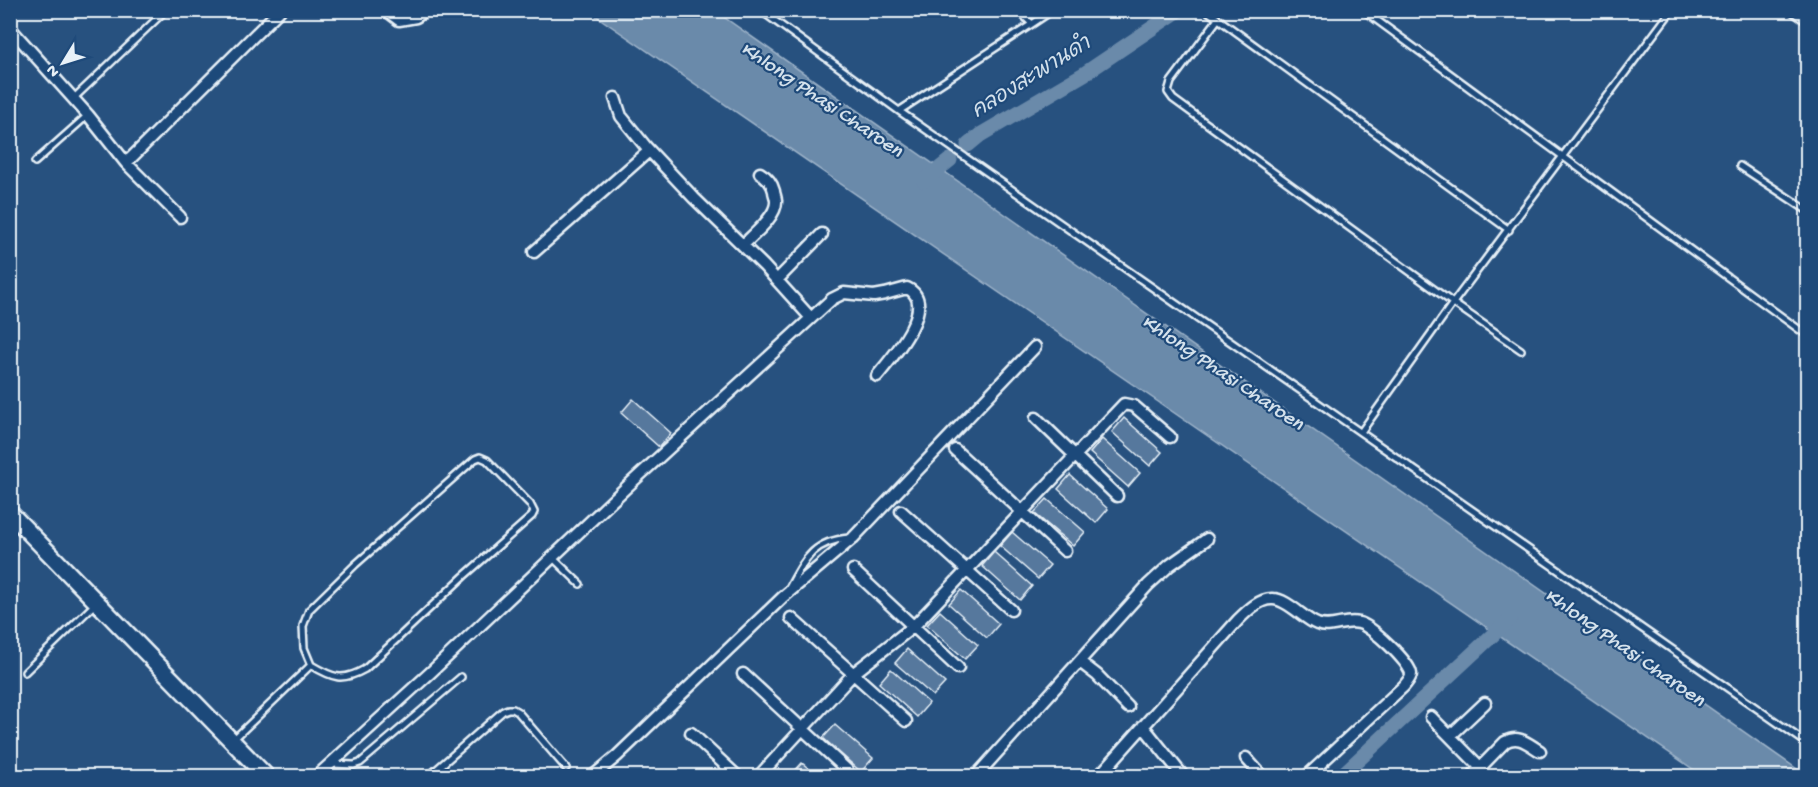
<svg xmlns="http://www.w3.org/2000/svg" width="1818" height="787" font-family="'Gochi Hand','Playpen Sans Thai',sans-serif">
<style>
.water{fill:#6b8aaa;stroke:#9db3c9;stroke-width:1.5}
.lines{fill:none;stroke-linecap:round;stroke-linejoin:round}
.canal{stroke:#6b8aaa;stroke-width:15}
.building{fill:#57789d;stroke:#e8f1f8;stroke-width:1.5}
.lane-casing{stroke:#e8f1f8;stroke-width:10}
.street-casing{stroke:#e8f1f8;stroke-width:15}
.secondary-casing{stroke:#e8f1f8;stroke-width:20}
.lane{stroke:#1f4a7a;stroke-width:5}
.street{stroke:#1f4a7a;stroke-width:10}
.secondary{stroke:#1f4a7a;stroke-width:15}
.labels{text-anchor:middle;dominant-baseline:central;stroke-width:4.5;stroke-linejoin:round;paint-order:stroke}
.water-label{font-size:21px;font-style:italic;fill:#d5e2ec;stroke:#1f4a7a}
</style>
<rect width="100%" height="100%" fill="#27517f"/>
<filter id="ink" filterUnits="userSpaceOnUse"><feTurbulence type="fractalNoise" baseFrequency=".0167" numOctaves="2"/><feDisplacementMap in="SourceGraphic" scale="12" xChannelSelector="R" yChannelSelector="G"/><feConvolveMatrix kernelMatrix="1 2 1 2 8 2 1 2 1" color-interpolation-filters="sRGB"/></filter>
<g filter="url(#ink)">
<path class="water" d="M589,11H715L1807,776H1703Z"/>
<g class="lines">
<path class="canal" d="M968,145L980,135L1084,74L1179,10
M924,181L950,160
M1341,776L1510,619"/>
</g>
<path class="building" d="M633,399L671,433L659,447L621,413Z
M1124,418L1162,452L1150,466L1112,432Z
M1102,439L1140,473L1128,487L1090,453Z
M1070,475L1108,509L1096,523L1058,489Z
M1047,499L1085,532L1073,546L1034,513Z
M1012,532L1050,565L1038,579L1000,546Z
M994,552L1032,586L1020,600L982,566Z
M961,590L999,624L987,638L949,604Z
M940,611L978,645L965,659L927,625Z
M907,649L945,683L933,696L895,663Z
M891,669L929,703L917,717L879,683Z
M835,725L873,758L861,772L823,738Z
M802,763L818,776H790Z"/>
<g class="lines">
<defs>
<path id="lane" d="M760,10L899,111L1808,744
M1018,10L1032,24L1053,10
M1206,10L1509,230
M1363,10L1808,336
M1790,10L1808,23
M1218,19L1171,82L1168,92L1173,99L1453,303L1672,10
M73,99L166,10
M899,111L1032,24
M35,162L88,115
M1740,166L1808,211
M1361,432L1453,303L1521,350
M553,558L580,584
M789,588C805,559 813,541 849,538
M25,672L96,603
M234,739L311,665C333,678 342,682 365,669L464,576L532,516L534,512L530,504L487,460L480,457L475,459L356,564L309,610L303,626L304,648L311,665
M332,764L354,765L360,763L461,677
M429,776L503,711L508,709H513L518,712L566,768"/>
<path id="street" d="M386,10L399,20L416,17L426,10
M10,28L88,115L126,163L180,217
M615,98L621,116L646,147L694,198L764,266L811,318
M126,163L280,10
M743,245C753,235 777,216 776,201C776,197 774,194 774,191C772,183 767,177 760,173
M534,252L649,151
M777,280L822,234
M1036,418L1117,496
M955,450L1065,551
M901,511L1011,610
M853,570L958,668
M791,618L906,721
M1080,662L1097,675L1128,707
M743,674L847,770
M1431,717L1481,768
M1143,726L1183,776
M691,733L737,776
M1450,736L1485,703
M1246,758L1262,776
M317,776L430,673L632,482L832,299L844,293L874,296L885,294L907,288C940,304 891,359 877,376
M593,776L617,756L783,597L853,538L1035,347
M759,776L854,673L914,626L1124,404L1134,406L1170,437
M976,776L1148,585L1170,565L1207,539
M1099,776L1238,620C1247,611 1260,598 1273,599C1287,599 1304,619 1317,624C1331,630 1345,619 1359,623C1370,625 1410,662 1411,674C1411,678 1407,682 1404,686L1307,776
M1472,776L1505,742C1519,734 1528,744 1540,751"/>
<path id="secondary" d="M10,513L266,776"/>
</defs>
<use href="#lane" class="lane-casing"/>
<use href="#street" class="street-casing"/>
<use href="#secondary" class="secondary-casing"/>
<use href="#lane" class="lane"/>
<use href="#street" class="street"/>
<use href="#secondary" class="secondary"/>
</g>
</g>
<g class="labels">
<g class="water-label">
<text transform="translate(1032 79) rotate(-32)">คลองสะพานดำ</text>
<text transform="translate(821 101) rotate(34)">Khlong Phasi Charoen</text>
<text transform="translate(1222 374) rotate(34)">Khlong Phasi Charoen</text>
<text transform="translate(1624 649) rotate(35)">Khlong Phasi Charoen</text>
</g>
</g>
<rect width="1818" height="787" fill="none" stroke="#1f4a7a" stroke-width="36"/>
<rect x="18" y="18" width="1782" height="751" fill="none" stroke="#e8f1f8" stroke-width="2" filter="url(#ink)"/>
<g transform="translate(63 63) rotate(232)" stroke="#1f4a7a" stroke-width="4.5" paint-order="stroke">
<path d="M0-4.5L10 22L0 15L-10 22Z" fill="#e8f1f8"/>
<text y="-9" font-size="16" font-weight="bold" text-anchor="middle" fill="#e8f1f8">N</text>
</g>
</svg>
